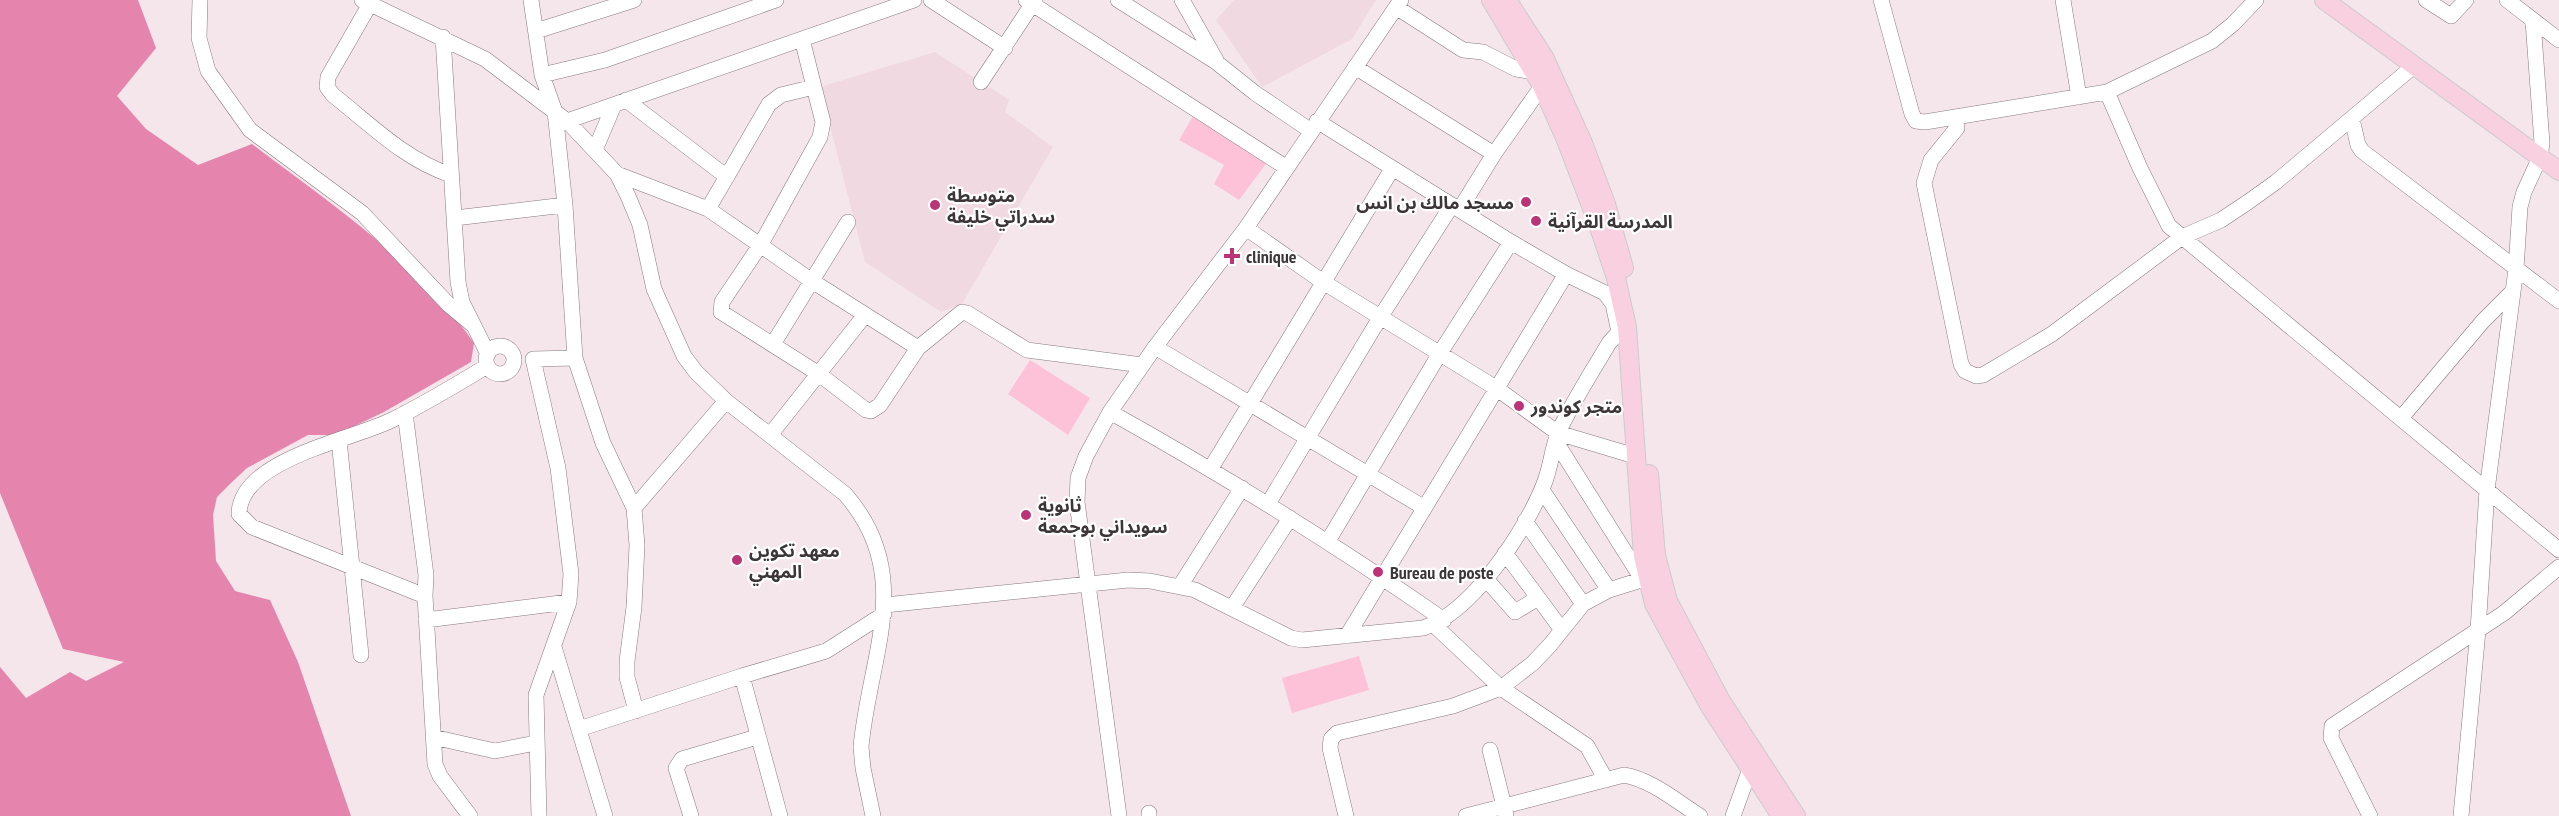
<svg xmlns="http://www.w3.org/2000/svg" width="2559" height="816" font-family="'PT Sans Narrow','Noto Sans Arabic',sans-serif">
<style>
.built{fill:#f0d9e1}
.green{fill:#fdc2d8}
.forest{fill:#e585ad}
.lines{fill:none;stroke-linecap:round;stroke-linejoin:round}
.minor-casing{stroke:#887a7f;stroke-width:16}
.major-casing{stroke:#cccbcc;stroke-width:20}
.minor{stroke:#fff;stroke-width:15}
.major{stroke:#f9d0e0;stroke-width:18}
.poi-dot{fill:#ba3477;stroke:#fff;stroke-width:2}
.labels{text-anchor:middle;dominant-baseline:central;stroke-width:4.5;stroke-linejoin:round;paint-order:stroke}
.poi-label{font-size:18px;font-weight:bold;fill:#3c3639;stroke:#fff;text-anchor:start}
</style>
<rect width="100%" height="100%" fill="#f5e6eb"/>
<path class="built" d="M1234,0H1376L1352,39L1262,87L1216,20Z
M935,52L1009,100L1005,112L1053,147L962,304L941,312L865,262L820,87Z"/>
<path class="green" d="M1193,116L1271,157L1239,200L1214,184L1224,165L1179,140Z
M1030,360L1090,398L1068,435L1008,394Z
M1359,656L1369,690L1292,713L1282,678Z"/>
<path class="forest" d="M0,0H138L156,48L117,96L146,129L198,165L252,144C331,204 417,261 474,343L471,362L384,412L336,435H308L247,468L231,483L217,497L213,515L216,561L235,591L270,600L298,662L351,816H0V667L26,698L70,672L86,681L124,662L63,649L0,493Z"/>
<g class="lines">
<defs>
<path id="minor" d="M200,0L199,38L208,71L250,130L362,213L449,305L473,325
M362,0L485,59L567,121L617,174L628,196L640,225L654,289L684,356L696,372L726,401L845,494C916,575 869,656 861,747L863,768L873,816
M531,0L542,75L555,112L565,205L575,358L603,443L634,508
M931,0L1005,48
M1026,0L1287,168
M1118,0L1216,62L1255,93L1311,131
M1182,0L1216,60
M1881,0L1912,114L1916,121L1925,122L2107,92L2212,41L2233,24L2256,0
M2063,0L2079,97
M2426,0L2451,16L2466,0
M2507,0L2559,40
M370,4L328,77L327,87L333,95C370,124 405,160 451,175
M1396,7L1463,50L1483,52L1516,69L1535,72
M536,31L634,0
M443,37L458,282L462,302L488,354
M1355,67L1494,154
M542,75L605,60L776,0
M981,82L1035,0
M814,87L823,122L820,137L761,244L722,302L721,312L819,374L866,410L871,411L880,405L918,348L962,312L967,313L1027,350L1142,365
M2107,92L2140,168L2169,226L2559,550
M626,100L727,177
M1955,117L1957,128L1931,160L1924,183L1961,364L1965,371L1976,376L1983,375L2052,334L2182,237L2221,220L2248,202L2276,182L2415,65
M2352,119L2358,145L2362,151L2559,301
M567,121L914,0
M1317,121L1511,242L1566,274L1605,293L1613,304L1619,332
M595,150L614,105
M617,174L708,209L812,281L918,348
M708,209L769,104L781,95L814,87L802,39
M1460,209L1494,154L1542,86
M455,218L565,205
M1246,228L1323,282L1496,388L1558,433L1635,456
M773,344L848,222
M486 360a14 14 0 1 1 28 0a14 14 0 1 1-28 0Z
M1155,347L1423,507
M1110,412C1225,476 1336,545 1444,620
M405,413L426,575L425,596L435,764L440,776L470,816
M2401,418L2483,321L2513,291
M770,435L865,315
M339,440L361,655
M1556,442L1642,579
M1211,468L1392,169
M1542,490L1609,590
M1268,504L1381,316L1452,205
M1525,521L1583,604
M1328,541L1440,353L1511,242
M1505,553L1562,630
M1486,579L1515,612L1538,598
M1180,586L1242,488
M425,596L252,527L239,514C240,459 352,440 392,420C424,404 456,385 487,366
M885,605L1128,580L1150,581L1195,590L1291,638L1302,640L1423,628C1472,613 1526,530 1544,484C1551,467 1552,447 1559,431C1573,401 1592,372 1609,343L1619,332L1627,327
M1232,608L1290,518
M426,620L569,602
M1434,625L1501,688L1587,746L1606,780
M1347,636L1566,274
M554,647L605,816
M742,676L780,816
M636,711L627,677V661L634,607L637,545L634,508L726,401
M579,729L742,676L826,651L884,614
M433,737L495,751L536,743
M1490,750L1506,814
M1149,813V816
M539,816L536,695L569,602L571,574L558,468L533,359L575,358
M691,816L676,768L682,759L757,737
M1119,816L1077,502L1078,478L1086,456L1110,412L1155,347L1246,228L1401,0
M1346,816L1330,748L1331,739L1337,733L1453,706L1501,688L1533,663L1550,645L1583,604L1609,590L1657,575
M1466,816L1624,775C1652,780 1676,801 1700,816
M1733,816L1750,769
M2370,816L2331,738L2332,726L2504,613L2559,567
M2461,816L2478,630L2487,490L2516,269L2520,207L2524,192L2540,157L2542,143L2533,21"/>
<path id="major" d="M1491,0L1542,86L1566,140L1598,224L1616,278L1627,327L1643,556L1654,604L1709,705L1781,816
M1507,0L1544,57L1583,143L1606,204L1624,268
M2324,0L2559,171
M1649,474L1656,555L1668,601L1721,701L1796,816"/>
</defs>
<use href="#minor" class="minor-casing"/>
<use href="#major" class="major-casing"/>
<use href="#minor" class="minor"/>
<use href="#major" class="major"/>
</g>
<g class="poi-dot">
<circle cx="1526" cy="202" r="6"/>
<circle cx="935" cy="205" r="6"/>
<circle cx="1536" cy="221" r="6"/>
<path d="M1229 247h6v6h6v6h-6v6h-6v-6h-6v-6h6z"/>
<circle cx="1519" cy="406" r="6"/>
<circle cx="1026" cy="515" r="6"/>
<circle cx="737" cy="560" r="6"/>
<circle cx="1378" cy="572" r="6"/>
</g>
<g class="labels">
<g class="poi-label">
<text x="947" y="195">متوسطة<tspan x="947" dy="21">سدراتي خليفة</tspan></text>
<text x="1514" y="202" text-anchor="end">مسجد مالك بن انس</text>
<text x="1548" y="221">المدرسة القرآنية</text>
<text x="1246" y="256">clinique</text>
<text x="1531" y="406">متجر كوندور</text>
<text x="1038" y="505">ثانوية<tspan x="1038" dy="21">سويداني بوجمعة</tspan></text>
<text x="749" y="550">معهد تكوين<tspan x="749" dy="21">المهني</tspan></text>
<text x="1390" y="572">Bureau de poste</text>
</g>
</g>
</svg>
